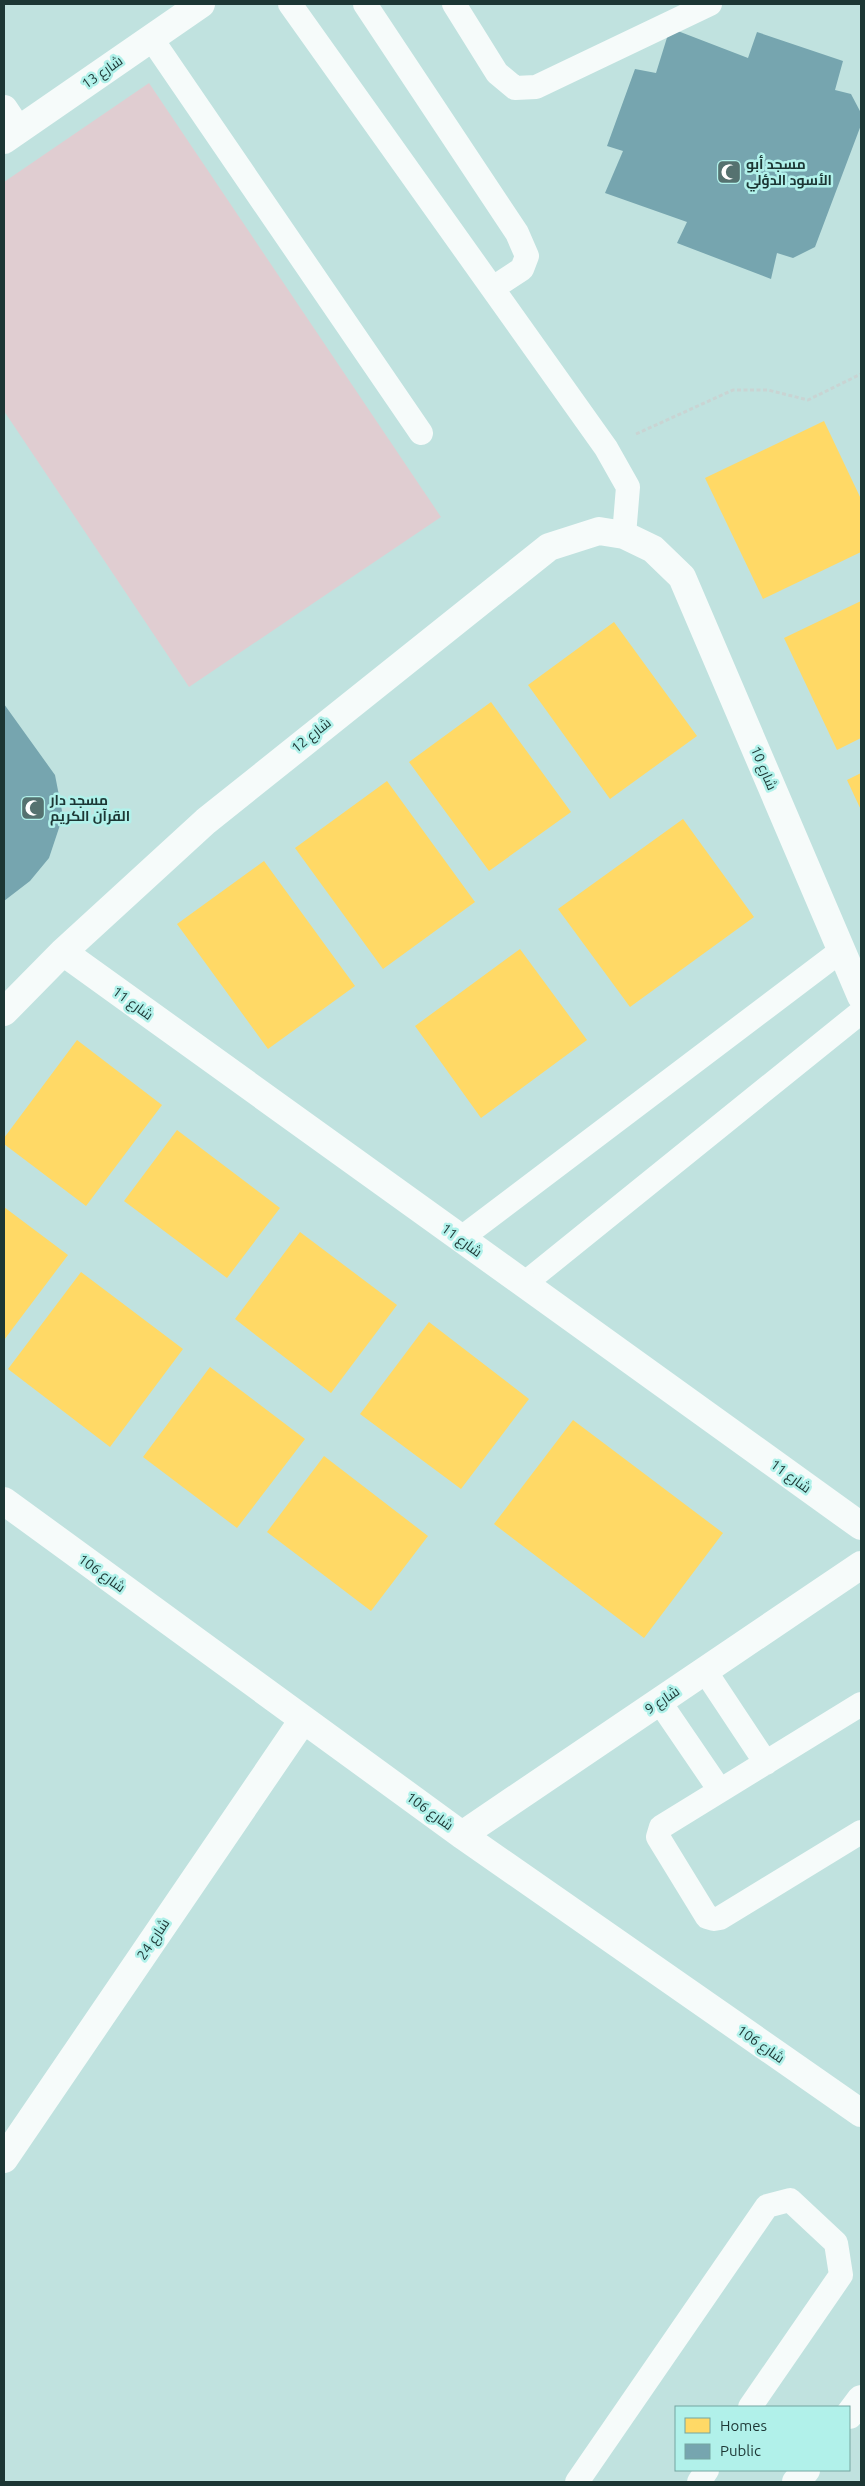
<svg xmlns="http://www.w3.org/2000/svg" width="865" height="2486" font-family="Ubuntu,Cairo,sans-serif">
<style>
.green{fill:#e0cdd1}
.homes{fill:#ffd966}
.public{fill:#76a5af}
.lines{fill:none;stroke-linecap:round;stroke-linejoin:round}
.path{stroke:#c9d4d3;stroke-width:3;stroke-dasharray:4 2.5;stroke-linecap:butt}
.service{stroke:#f6fbfa;stroke-width:24}
.minor{stroke:#f6fbfa;stroke-width:28}
.labels{text-anchor:middle;dominant-baseline:central;stroke-width:5;stroke-linejoin:round;paint-order:stroke}
.street-label{font-size:14px;fill:#1c3634;stroke:#b1f1ea}
.poi-label{font-size:14px;font-weight:bold;fill:#1c3634;stroke:#b1f1ea;text-anchor:start}
</style>
<rect width="100%" height="100%" fill="#c0e2df"/>
<path class="green" d="M149,83L441,517L189,687L4,411V182Z"/>
<path class="homes" d="M824,421L861,499V552L763,599L705,478Z
M861,601V738L837,750L784,638Z
M614,622L697,736L610,799L528,685Z
M491,702L571,812L489,871L409,762Z
M861,773V810L847,780Z
M387,781L475,902L383,969L295,848Z
M683,819L754,917L630,1007L558,909Z
M264,861L355,986L268,1049L177,924Z
M520,949L587,1040L481,1118L415,1026Z
M77,1040L162,1105L86,1206L4,1144V1138Z
M177,1130L280,1208L227,1278L124,1201Z
M4,1207L68,1255L4,1340Z
M300,1232L397,1305L331,1393L235,1319Z
M81,1272L183,1349L110,1447L8,1369Z
M429,1322L529,1399L461,1489L360,1414Z
M210,1367L305,1439L237,1528L143,1457Z
M573,1420L723,1533L644,1638L494,1524Z
M324,1456L428,1536L371,1611L267,1532Z"/>
<path class="public" d="M670,28L748,58L757,32L843,61L835,90L851,94L861,113V125L815,247L793,258L777,253L771,279L677,243L687,222L605,193L623,151L607,146L635,69L656,73Z
M4,704L55,775L63,816L49,858L30,881L4,901Z"/>
<g class="lines">
<path class="path" d="M636,434L733,390H768L808,400L861,374"/>
<path class="service" d="M290,4L606,448L628,487L624,535
M365,4L517,233L527,256L522,269L493,288
M454,4L497,73L515,88L536,87L710,4
M151,38L421,433
M460,1239L842,950
M524,1284L861,1012
M705,1671L766,1763
M659,1701L719,1789
M861,1704L661,1827L658,1837L707,1917L714,1919L720,1918L861,1832
M577,2482L767,2206L790,2200L836,2243L841,2275L750,2407
M699,2482L707,2470"/>
<path class="minor" d="M4,109L18,130
M4,140L201,4
M63,952L861,1526
M4,1012L63,952L206,821L549,547L599,531L624,535L653,549L682,577L861,996
M4,1501L462,1835L861,2113
M462,1835L861,1565
M4,2159L303,1720
M849,2415L861,2399
M796,2482L806,2470"/>
</g>
<defs>
<symbol id="mosque-square" viewBox="-11 -11 22 22"><rect x="-9" y="-9" width="18" height="18" rx="4" fill="#557270" stroke="#b1f1ea"/><path d="M3.5-4.9A6 6 0 1 0 3.5 4.9A5 5 0 1 1 3.5-4.9Z" fill="#fff"/></symbol>
</defs>
<g fill-rule="evenodd">
<use href="#mosque-square" x="715" y="158" width="28" height="28"/>
<use href="#mosque-square" x="19" y="794" width="28" height="28"/>
</g>
<g class="labels">
<g class="street-label">
<text transform="translate(102 72) rotate(-35)">شارع 13</text>
<text transform="translate(311 735) rotate(-39)">شارع 12</text>
<text transform="translate(764 768) rotate(67)">شارع 10</text>
<text transform="translate(133 1003) rotate(36)">شارع 11</text>
<text transform="translate(462 1240) rotate(36)">شارع 11</text>
<text transform="translate(791 1476) rotate(36)">شارع 11</text>
<text transform="translate(102 1573) rotate(36)">شارع 106</text>
<text transform="translate(662 1700) rotate(-34)">شارع 9</text>
<text transform="translate(430 1811) rotate(36)">شارع 106</text>
<text transform="translate(153 1939) rotate(-56)">شارع 24</text>
<text transform="translate(761 2044) rotate(35)">شارع 106</text>
</g>
<g class="poi-label">
<text x="746" y="164">مسجد أبو<tspan x="746" dy="16">الأسود الدؤلي</tspan></text>
<text x="50" y="800">مسجد دار<tspan x="50" dy="16">القرآن الكريم</tspan></text>
</g>
</g>
<rect width="865" height="2486" fill="none" stroke="#1c3634" stroke-width="10"/>
<rect x="675" y="2406" width="175" height="65" fill="#b1f1ea" stroke="#75a6a1"/>
<rect x="685" y="2418" width="25" height="15" fill="#ffd966" stroke="#75a6a1"/>
<text x="720" y="2431" font-size="15" fill="#1c3634">Homes</text>
<rect x="685" y="2444" width="25" height="15" fill="#76a5af" stroke="#75a6a1"/>
<text x="720" y="2456" font-size="15" fill="#1c3634">Public</text>
</svg>
